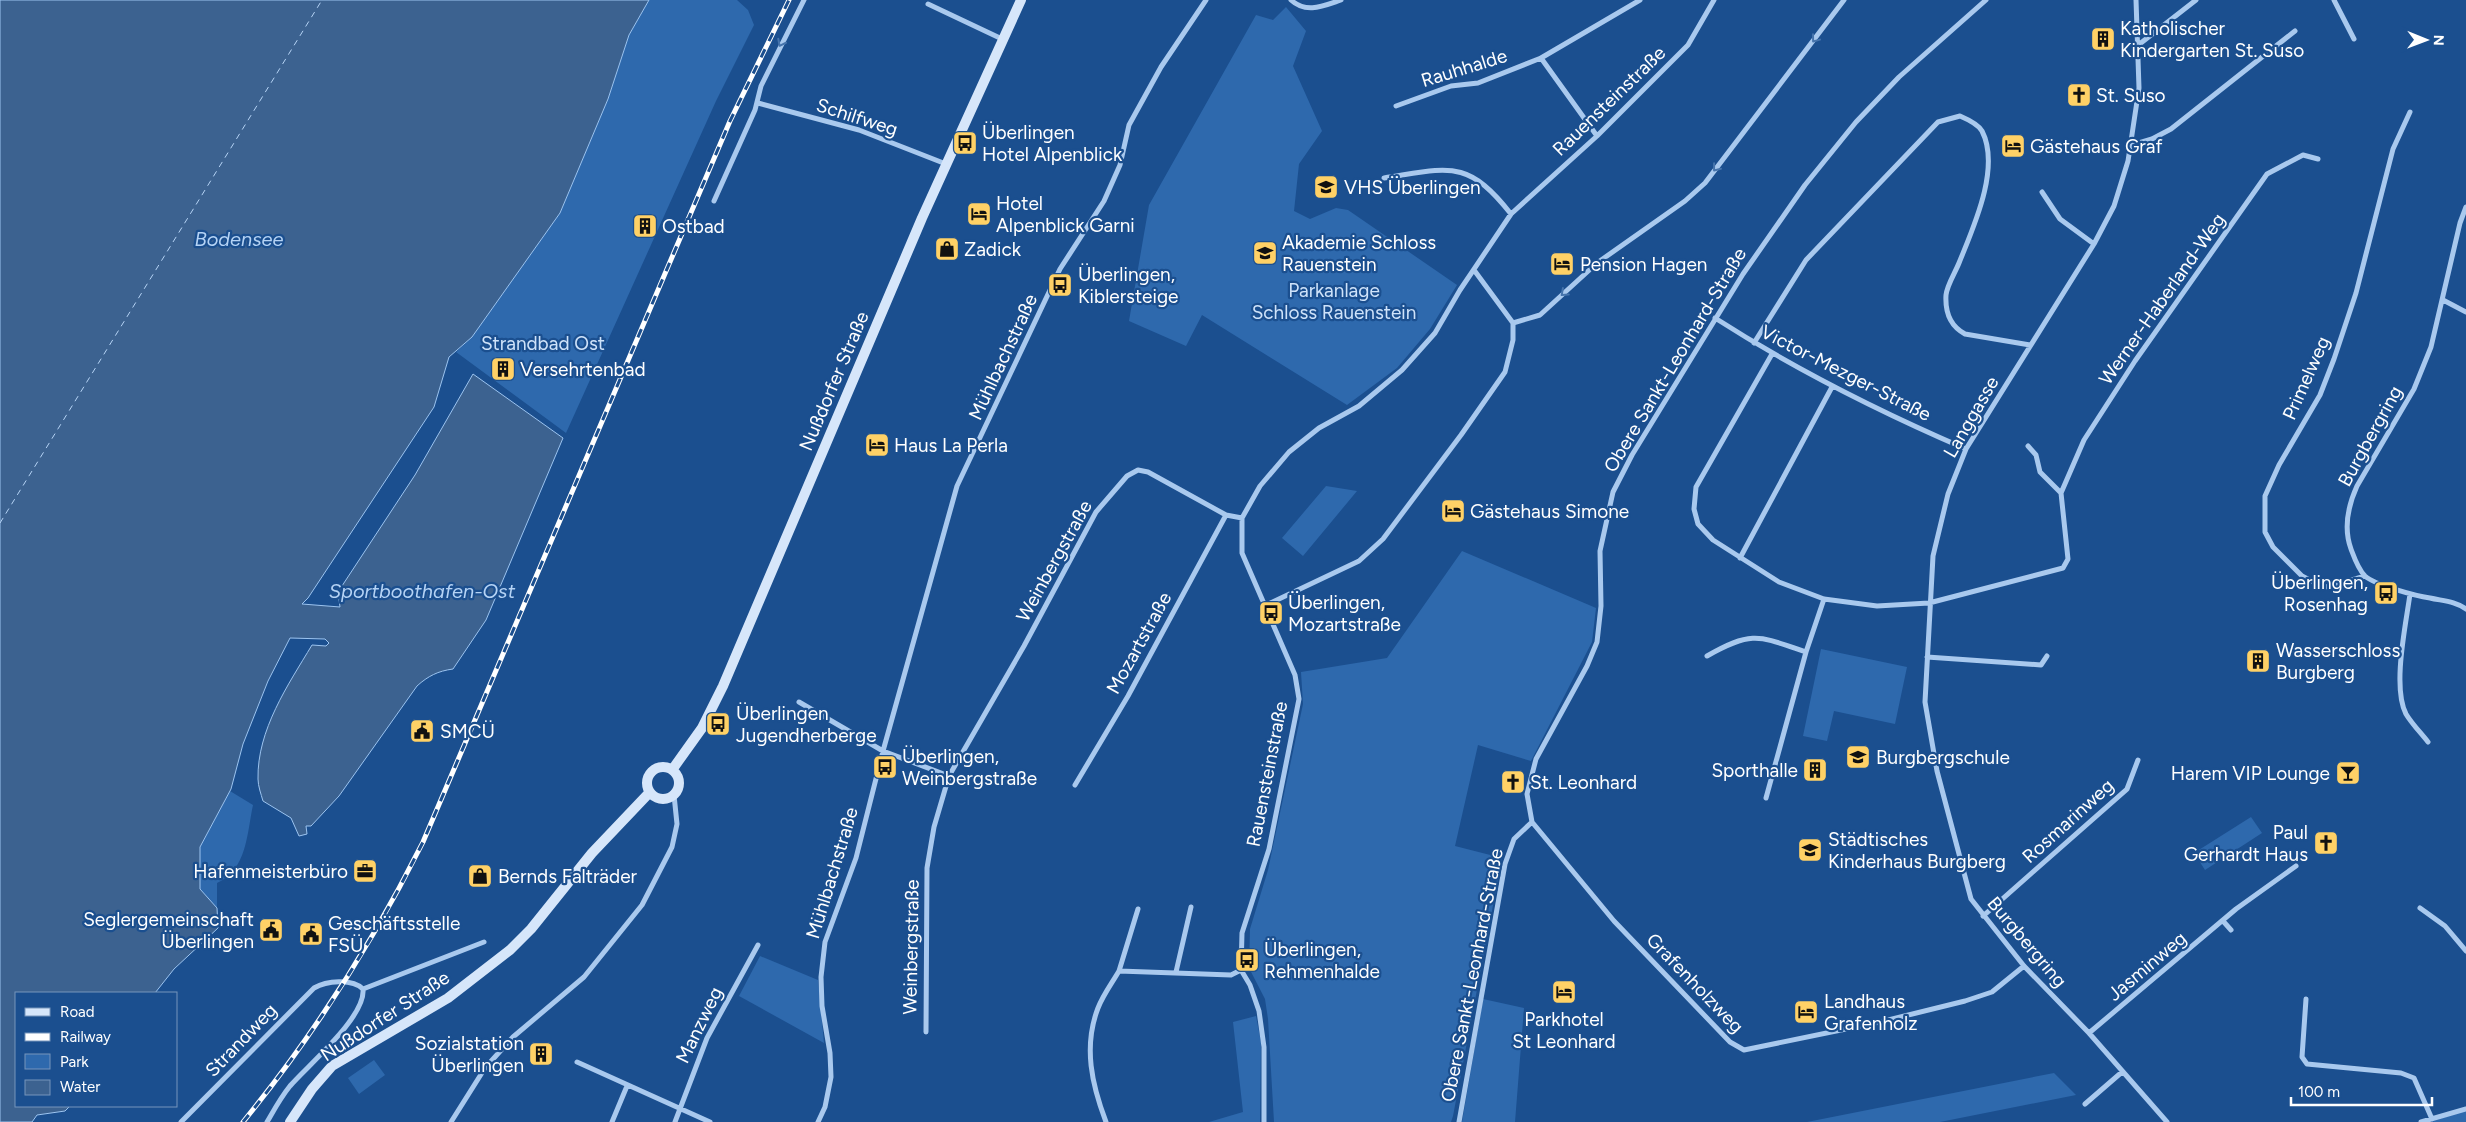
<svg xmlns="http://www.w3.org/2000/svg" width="2466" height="1122" font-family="Figtree,sans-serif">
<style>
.green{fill:#2e69ad}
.water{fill:#3c6290;stroke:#9cc4f0}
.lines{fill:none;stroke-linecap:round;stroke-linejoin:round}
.ferry{stroke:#b5d3f5;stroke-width:1;stroke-dasharray:6 5;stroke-linecap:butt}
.street{stroke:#a9c9ee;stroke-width:5}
.secondary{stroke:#d6e6fa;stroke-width:10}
.rail-casing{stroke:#fff;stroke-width:5}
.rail{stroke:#1b4f8f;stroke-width:3;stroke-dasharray:9;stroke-linecap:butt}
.oneway{stroke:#4674ac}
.labels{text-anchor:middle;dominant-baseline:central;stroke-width:4.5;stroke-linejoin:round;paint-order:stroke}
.poi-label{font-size:19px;fill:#fff;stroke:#1b4f8f;text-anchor:start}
.street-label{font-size:19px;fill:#fff;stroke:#1b4f8f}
.park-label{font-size:19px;fill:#cfe3fa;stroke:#1b4f8f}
.water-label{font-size:20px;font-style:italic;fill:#b5d3f5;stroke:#1b4f8f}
</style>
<rect width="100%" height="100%" fill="#1b4f8f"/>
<path class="green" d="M649,0H737L748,10L754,25L716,101L566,433L456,352L472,337L560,213L608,99L629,35Z
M1286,7L1306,31L1293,66L1322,131L1299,164L1294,211L1310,219L1336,208L1348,210L1457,285L1430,329L1397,368L1347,405L1202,315L1186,346L1129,321L1149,205L1256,15L1273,20Z
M1326,486L1357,491L1303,556L1282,538Z
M1462,551L1596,608L1592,642L1531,761L1478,745L1455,846L1502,858L1453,1116L1451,1122H1274L1268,1019L1265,999L1249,968L1250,929L1268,870L1303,704L1301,672L1387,658Z
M1821,649L1907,667L1895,724L1834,711L1827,741L1803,736Z
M230,791L253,805C247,833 247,870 217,883V908L200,889V847Z
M2251,817L2262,833L2205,870L2194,853Z
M760,956L818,980L824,1043L739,996Z
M1483,999L1524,1008L1515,1122H1462Z
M1256,1016L1261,1042L1260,1122H1209L1243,1112L1233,1022Z
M374,1060L385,1075L359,1094L348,1078Z
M2054,1073L2076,1095L1940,1122H1807Z
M2466,1110V1122H2431Z"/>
<path class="water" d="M0,0H649L629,35L608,99L560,213L472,337L449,357L434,407L308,598L302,604L340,607L338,592L415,475L473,374L563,438L486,620L453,669C438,671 428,676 417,686L339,796L311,826H306L307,834L299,836L291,818L263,801C261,794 258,786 258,779C257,730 288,685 312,645L326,646L329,643L325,639L290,638L268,681L243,744L231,789L200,847V889L217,908L218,928L174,969L155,993H16V1106H70L65,1111L37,1115L32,1122H0Z"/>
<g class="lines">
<path class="ferry" d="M0,523L322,0"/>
<path class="street" d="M1291,0C1306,14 1323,6 1341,0
M1986,0L1899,77L1856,122L1805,185L1743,274L1632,455L1613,492L1600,551L1601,606L1597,642L1587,666L1536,759L1527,794L1532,822L1614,921L1730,1042L1744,1050L1880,1022L1965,1001L1992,992L2024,966
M2136,0L2139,88L2128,161L2114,206L2094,244L1966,449L1948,494L1933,556L1925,702L1937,771L1971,899L2024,966L2089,1033L2167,1122
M2334,0L2354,39
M928,4L1002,39
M2137,46L2196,0
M1541,58L1640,0
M758,103L859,130L946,164
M1396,106L1451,86L1478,83L1541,58L1597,136
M2132,145L2152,139L2171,129L2295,31
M1384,178C1449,168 1467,158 1511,214
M2042,192L2060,219L2094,244
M714,201L755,110L761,86L804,0
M2466,207L2460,223L2431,347L2414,389L2357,486C2348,506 2343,527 2351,549C2354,557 2358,569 2365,576C2375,585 2416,596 2430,598C2443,601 2455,601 2466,609
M2443,300L2466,312
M1715,318C1796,370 1878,411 1966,449
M1513,323L1540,315L1597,263L1685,201L1705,183L1844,0
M1754,343L1806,260L1938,122L1960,116C1967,119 1978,124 1982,131C2001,168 1973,228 1959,263C1955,273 1947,285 1946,295C1945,312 1950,326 1965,334L2030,345
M1772,354L1696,487L1694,509L1698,524L1713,540L1779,582L1824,599L1877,606L1929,603L2063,568L2068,559L2061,493L2084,440L2135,361L2267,174L2303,155L2318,159
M2028,446L2036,455L2040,472L2061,493
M1740,558L1832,387
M2365,576L2329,587L2321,586L2302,576L2273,547L2265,532V496L2279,465L2320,395L2334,359L2356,293L2393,149L2410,112
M2410,594C2406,624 2392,687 2406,714C2412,724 2421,733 2428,742
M1264,606L1359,561L1383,539L1461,435L1505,372L1513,340V323L1474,270
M1707,656C1753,630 1759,636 1806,652
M1927,657L2041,665L2047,656
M799,702L883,751L949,776L1024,646L1096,512L1127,476L1138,470L1148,472L1226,515L1242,518
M1075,785L1128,696L1226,515
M1766,798L1806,652L1824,599
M2420,908L2445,926L2466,951
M1983,916L2127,789L2138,760
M2223,921L2231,930
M1119,971L1138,909
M1176,972L1191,907
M363,989L484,942
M2306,999L2302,1057L2307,1064L2401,1073L2414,1078L2432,1119
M926,1032L927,868L934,827L949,776
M2089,1033L2236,909L2296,866
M577,1062L710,1122
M2085,1104L2122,1072
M181,1122L314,988C326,981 352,978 363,989
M267,1122C274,1110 281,1097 290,1086C308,1065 366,1017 363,989
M451,1122L485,1068L513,1037L584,977L642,905L672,847L677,824L674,795
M612,1122L627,1086
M675,1122L707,1038L758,945
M818,1122L825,1107L831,1077L830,1053L822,1006L821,977L825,942L856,858L883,751L957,486L1060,269L1104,201L1120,165L1129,125L1161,67L1206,0
M1106,1122C1092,1085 1083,1047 1098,1008C1103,995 1112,983 1119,971L1231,975L1241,970
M1264,1122V1047L1259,1011L1250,985L1241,970L1242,933L1269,849L1299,699L1295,675L1242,553V518L1260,486L1289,452L1319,428L1359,406L1402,370L1435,333L1460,290L1511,214L1597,136L1688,45L1714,0
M1459,1122L1505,864L1514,839L1532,822
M2421,1122L2466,1109"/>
<path class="secondary" d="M647 783a16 16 0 1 1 32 0a16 16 0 1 1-32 0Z
M672,770L702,728L723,686L922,218L1021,0
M290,1122L312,1089L332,1066L448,998L510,950L531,929L592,853L650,792"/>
<defs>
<path id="rail" d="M243,1122C314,1035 373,942 423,842L730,121L789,0"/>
</defs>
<use href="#rail" class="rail-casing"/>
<use href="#rail" class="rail"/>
</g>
<defs><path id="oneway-chevron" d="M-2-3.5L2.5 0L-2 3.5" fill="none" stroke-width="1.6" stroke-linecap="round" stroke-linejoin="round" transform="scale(1.25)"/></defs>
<g class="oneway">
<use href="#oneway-chevron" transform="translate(1815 39) rotate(127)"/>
<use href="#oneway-chevron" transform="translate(781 43) rotate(117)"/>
<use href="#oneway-chevron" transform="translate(1716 168) rotate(128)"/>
<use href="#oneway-chevron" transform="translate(1564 293) rotate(138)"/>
</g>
<defs>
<symbol id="building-square" viewBox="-11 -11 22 22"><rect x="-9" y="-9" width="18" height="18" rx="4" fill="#ffd166" stroke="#1b4f8f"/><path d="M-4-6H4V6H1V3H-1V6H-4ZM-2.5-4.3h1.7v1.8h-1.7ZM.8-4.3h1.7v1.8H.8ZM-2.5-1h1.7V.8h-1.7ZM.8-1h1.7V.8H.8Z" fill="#111"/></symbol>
<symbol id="church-square" viewBox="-11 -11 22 22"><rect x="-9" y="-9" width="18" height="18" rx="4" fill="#ffd166" stroke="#1b4f8f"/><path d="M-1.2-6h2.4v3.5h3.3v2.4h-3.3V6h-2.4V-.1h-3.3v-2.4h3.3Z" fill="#111"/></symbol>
<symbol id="bus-square" viewBox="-11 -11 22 22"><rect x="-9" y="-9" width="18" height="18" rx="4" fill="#ffd166" stroke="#1b4f8f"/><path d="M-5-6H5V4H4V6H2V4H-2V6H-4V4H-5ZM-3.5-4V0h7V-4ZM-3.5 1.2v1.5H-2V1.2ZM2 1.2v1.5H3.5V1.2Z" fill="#111"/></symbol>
<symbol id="hotel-square" viewBox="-11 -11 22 22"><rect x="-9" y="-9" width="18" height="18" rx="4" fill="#ffd166" stroke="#1b4f8f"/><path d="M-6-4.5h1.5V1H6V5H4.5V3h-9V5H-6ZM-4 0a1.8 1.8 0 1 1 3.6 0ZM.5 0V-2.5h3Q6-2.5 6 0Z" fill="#111"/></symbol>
<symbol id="school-square" viewBox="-11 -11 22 22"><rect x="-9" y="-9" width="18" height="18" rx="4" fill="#ffd166" stroke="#1b4f8f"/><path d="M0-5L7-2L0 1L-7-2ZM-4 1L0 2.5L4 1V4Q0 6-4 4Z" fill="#111"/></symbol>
<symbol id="shop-square" viewBox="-11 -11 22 22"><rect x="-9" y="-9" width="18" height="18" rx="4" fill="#ffd166" stroke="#1b4f8f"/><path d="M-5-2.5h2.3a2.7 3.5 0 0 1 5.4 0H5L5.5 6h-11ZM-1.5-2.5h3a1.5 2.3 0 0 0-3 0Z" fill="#111"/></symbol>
<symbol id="university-square" viewBox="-11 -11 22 22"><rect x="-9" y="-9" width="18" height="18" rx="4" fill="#ffd166" stroke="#1b4f8f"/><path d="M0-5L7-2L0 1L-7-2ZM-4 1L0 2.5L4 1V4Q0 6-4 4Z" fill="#111"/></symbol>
<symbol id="civic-square" viewBox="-11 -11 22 22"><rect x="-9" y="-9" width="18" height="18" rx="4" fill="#ffd166" stroke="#1b4f8f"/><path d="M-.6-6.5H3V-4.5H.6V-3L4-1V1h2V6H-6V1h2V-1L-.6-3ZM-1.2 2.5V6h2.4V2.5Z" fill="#111"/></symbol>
<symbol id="bar-square" viewBox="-11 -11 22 22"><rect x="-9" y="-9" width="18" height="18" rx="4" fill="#ffd166" stroke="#1b4f8f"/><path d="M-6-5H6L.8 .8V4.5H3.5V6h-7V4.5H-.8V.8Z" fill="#111"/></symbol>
<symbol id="office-square" viewBox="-11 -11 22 22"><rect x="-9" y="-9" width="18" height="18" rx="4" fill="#ffd166" stroke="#1b4f8f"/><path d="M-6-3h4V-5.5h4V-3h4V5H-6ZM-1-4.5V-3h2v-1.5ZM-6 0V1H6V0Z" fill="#111"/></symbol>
</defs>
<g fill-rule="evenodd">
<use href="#building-square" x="2089" y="25" width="28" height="28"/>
<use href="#church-square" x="2065" y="81" width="28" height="28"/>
<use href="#bus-square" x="951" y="129" width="28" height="28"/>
<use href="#hotel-square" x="1999" y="132" width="28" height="28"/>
<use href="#school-square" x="1312" y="173" width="28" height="28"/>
<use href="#hotel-square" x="965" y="200" width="28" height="28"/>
<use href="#building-square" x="631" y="212" width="28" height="28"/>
<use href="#shop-square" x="933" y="235" width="28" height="28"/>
<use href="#university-square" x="1251" y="239" width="28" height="28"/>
<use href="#hotel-square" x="1548" y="250" width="28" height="28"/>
<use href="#bus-square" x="1046" y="271" width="28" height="28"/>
<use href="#building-square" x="489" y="355" width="28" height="28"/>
<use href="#hotel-square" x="863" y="431" width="28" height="28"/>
<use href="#hotel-square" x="1439" y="497" width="28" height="28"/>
<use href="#bus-square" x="2372" y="579" width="28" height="28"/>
<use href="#bus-square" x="1257" y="599" width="28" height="28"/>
<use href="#building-square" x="2244" y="647" width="28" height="28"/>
<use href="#bus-square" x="704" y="710" width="28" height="28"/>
<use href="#civic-square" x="408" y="717" width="28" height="28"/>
<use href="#school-square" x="1844" y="743" width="28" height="28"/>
<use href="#bus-square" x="871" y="753" width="28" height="28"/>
<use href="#building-square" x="1801" y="756" width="28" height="28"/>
<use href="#bar-square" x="2334" y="759" width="28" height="28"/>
<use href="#church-square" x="1499" y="768" width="28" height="28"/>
<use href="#church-square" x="2312" y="829" width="28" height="28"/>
<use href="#school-square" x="1796" y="836" width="28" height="28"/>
<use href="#office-square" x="351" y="857" width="28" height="28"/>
<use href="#shop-square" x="466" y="862" width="28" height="28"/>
<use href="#civic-square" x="257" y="916" width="28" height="28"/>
<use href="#civic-square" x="297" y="920" width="28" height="28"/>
<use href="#bus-square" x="1233" y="946" width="28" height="28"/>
<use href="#hotel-square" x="1550" y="978" width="28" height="28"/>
<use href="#hotel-square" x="1792" y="998" width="28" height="28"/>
<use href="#building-square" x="527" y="1040" width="28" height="28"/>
</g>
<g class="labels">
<g class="poi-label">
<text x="2120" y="28">Katholischer<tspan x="2120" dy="22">Kindergarten St. Suso</tspan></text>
<text x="2096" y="95">St. Suso</text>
<text x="982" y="132">Überlingen<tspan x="982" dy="22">Hotel Alpenblick</tspan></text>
<text x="2030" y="146">Gästehaus Graf</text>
<text x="1344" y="187">VHS Überlingen</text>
<text x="996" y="203">Hotel<tspan x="996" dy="22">Alpenblick Garni</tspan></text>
<text x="662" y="226">Ostbad</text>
<text x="1282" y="242">Akademie Schloss<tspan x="1282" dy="22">Rauenstein</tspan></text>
<text x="964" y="249">Zadick</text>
<text x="1580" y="264">Pension Hagen</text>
<text x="1078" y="274">Überlingen,<tspan x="1078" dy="22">Kiblersteige</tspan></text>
<text x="520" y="369">Versehrtenbad</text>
<text x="894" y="445">Haus La Perla</text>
<text x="1470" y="511">Gästehaus Simone</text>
<text x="2368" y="582" text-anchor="end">Überlingen,<tspan x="2368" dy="22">Rosenhag</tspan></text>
<text x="1288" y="602">Überlingen,<tspan x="1288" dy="22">Mozartstraße</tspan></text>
<text x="2276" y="650">Wasserschloss<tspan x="2276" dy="22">Burgberg</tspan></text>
<text x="736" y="713">Überlingen<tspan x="736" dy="22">Jugendherberge</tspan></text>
<text x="440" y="731">SMCÜ</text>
<text x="902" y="756">Überlingen,<tspan x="902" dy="22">Weinbergstraße</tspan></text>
<text x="1876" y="757">Burgbergschule</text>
<text x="1798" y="770" text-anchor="end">Sporthalle</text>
<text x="2330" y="773" text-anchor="end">Harem VIP Lounge</text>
<text x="1530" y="782">St. Leonhard</text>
<text x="2308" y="832" text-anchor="end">Paul<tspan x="2308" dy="22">Gerhardt Haus</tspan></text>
<text x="1828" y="839">Städtisches<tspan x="1828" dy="22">Kinderhaus Burgberg</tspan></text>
<text x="348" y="871" text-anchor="end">Hafenmeisterbüro</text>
<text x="498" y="876">Bernds Falträder</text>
<text x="254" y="919" text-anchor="end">Seglergemeinschaft<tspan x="254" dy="22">Überlingen</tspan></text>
<text x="328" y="923">Geschäftsstelle<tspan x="328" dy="22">FSÜ</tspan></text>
<text x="1264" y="949">Überlingen,<tspan x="1264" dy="22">Rehmenhalde</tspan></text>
<text x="1824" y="1001">Landhaus<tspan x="1824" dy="22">Grafenholz</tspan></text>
<text x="1564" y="1019" text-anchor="middle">Parkhotel<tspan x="1564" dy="22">St Leonhard</tspan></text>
<text x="524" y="1043" text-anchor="end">Sozialstation<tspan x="524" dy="22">Überlingen</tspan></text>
</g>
<g class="street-label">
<text transform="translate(1464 68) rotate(-17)">Rauhhalde</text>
<text transform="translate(1609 101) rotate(-44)">Rauensteinstraße</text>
<text transform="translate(857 117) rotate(18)">Schilfweg</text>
<text transform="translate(2162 299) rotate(-55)">Werner-Haberland-Weg</text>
<text transform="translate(1003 357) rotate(-65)">Mühlbachstraße</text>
<text transform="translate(1675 360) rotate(-59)">Obere Sankt-Leonhard-Straße</text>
<text transform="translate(1846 373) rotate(27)">Victor-Mezger-Straße</text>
<text transform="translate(2306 378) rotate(-66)">Primelweg</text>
<text transform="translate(834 381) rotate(-67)">Nußdorfer Straße</text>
<text transform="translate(1971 417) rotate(-60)">Langgasse</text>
<text transform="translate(2370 436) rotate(-61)">Burgbergring</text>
<text transform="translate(1054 561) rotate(-61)">Weinbergstraße</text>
<text transform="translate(1139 643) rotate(-61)">Mozartstraße</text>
<text transform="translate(1267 774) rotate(-79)">Rauensteinstraße</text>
<text transform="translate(2068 821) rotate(-42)">Rosmarinweg</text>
<text transform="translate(832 873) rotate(-73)">Mühlbachstraße</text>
<text transform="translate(2027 942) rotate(50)">Burgbergring</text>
<text transform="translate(911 947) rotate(-89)">Weinbergstraße</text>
<text transform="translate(2147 966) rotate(-40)">Jasminweg</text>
<text transform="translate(1472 975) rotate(-79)">Obere Sankt-Leonhard-Straße</text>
<text transform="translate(1695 983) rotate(46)">Grafenholzweg</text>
<text transform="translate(385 1016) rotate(-33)">Nußdorfer Straße</text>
<text transform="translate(699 1025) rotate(-64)">Manzweg</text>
<text transform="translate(241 1040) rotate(-46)">Strandweg</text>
</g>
<g class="park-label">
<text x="1334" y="290">Parkanlage<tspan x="1334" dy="22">Schloss Rauenstein</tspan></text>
<text x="543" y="343">Strandbad Ost</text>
</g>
<g class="water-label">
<text x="239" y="239">Bodensee</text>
<text x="422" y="591">Sportboothafen-Ost</text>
</g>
</g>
<rect x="15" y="992" width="162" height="115" fill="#1b4f8f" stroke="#7695bc"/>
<rect x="25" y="1008" width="25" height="8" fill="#d6e6fa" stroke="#7695bc"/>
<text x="60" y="1017" font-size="15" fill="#ffffff">Road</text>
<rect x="25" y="1033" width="25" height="8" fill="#ffffff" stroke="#7695bc"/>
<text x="60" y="1042" font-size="15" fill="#ffffff">Railway</text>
<rect x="25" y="1054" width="25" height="15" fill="#2e69ad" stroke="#7695bc"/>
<text x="60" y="1067" font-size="15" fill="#ffffff">Park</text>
<rect x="25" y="1080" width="25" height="15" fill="#3c6290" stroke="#7695bc"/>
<text x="60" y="1092" font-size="15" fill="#ffffff">Water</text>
<g transform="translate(2426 40) rotate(91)" stroke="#1b4f8f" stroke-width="4" paint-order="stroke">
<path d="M0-4L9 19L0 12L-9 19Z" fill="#ffffff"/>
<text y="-8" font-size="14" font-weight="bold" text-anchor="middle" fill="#ffffff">N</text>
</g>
<path d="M2291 1097v8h141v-8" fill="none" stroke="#ffffff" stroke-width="2.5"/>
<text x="2298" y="1097" font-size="15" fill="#ffffff" stroke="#1b4f8f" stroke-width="4" paint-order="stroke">100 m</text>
</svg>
